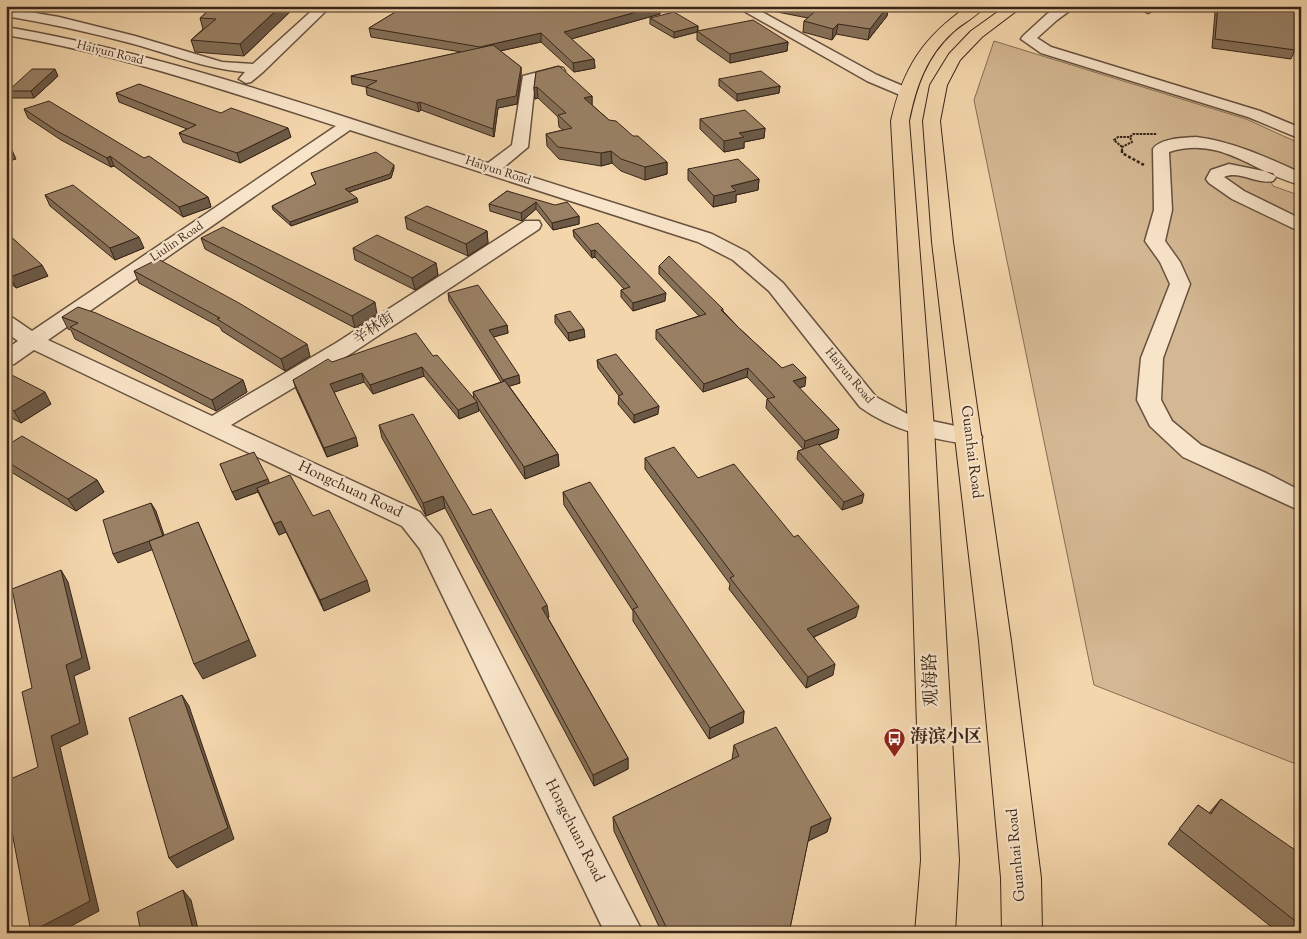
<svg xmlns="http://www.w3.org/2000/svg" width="1307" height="939" font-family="'Sorts Mill Goudy','Noto Serif SC',serif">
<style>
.green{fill:#d4b893;stroke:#866e56}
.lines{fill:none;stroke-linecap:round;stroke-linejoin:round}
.minor-casing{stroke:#67513e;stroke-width:3}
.major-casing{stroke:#382519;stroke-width:2}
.path-far1{stroke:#382519;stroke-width:2;stroke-dasharray:2.5 1;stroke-linecap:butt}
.path{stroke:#382519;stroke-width:2.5;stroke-dasharray:3 2;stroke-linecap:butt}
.minor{fill:#f8e4c9;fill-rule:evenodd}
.major{fill:#f4d6ac;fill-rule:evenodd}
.wall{fill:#846f57;stroke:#382519}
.shaded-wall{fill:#6c5a47;stroke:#382519}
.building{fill:#9a8165;stroke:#382519}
.labels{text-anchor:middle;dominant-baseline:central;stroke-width:4.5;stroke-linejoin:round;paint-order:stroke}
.far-street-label{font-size:12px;fill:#382519;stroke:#f8e4c9}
.street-label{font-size:15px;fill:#382519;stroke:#f8e4c9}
.near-street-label{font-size:18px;fill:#382519;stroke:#f8e4c9}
.near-poi-label{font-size:18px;font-weight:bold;fill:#382519;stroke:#f8e4c9;text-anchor:start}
</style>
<rect width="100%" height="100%" fill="#f4d6ac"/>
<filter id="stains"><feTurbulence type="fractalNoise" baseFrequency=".004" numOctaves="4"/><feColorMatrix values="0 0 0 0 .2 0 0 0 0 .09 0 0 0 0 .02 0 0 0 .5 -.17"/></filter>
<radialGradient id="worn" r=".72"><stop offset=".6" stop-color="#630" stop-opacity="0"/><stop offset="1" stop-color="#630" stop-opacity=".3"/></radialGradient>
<path class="green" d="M994,41L1246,119L1301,144V182L1266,173L1273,186L1301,196V766L1094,685L974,100Z"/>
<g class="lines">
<defs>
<path id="minor" d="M317,6H331L263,72L251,82L246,83L239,79L245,72C205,69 168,53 130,43C89,32 48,23 6,16V8L59,17L135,36L222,62L253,64Z
M735,6H751L877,75L910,89L913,92L905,97L867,81Z
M1060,6H1076L1057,20L1037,38L1051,47L1260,111L1301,128V139L1248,117L1041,53L1021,39L1023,36L1047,14Z
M1134,6H1153L1155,9L1148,13Z
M6,27C171,55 329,113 488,163L512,145L523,76L558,67L563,68L565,71L563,74L535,82L528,147L503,168L712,234L747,252L783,283L876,397L913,417L979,431L982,437L979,443L970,445C930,438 893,431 860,407L769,291L733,260L698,242L350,130L48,340L212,416L336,343L525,221H539L541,225L539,229L352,353L231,425L420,512L441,537L643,933H605L420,549L402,526L34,350L14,364L6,366V349L18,341L6,332V316L13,318L32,331L336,126C227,91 119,54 6,35Z
M1196,137C1234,142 1266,157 1301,173V185C1255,174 1222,135 1169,152L1172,210L1165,241L1180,262L1190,284L1163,358L1161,400L1172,421L1201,445L1266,473L1301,491V511L1183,457L1150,426L1137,400L1141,358L1170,284L1160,262L1145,241L1154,210L1153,149C1160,138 1184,138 1196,137Z
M1229,164L1273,173L1276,177L1273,181C1257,185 1239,170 1224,177L1244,191L1301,219V232L1232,199L1209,183L1206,179L1211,170Z"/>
<path id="major" d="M968,6H985C977,17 962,23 952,33C926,57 916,87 909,121L934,428L959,860L955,933H915L921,860L908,428L891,121C903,68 923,37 968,6Z
M1006,6H1023L982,37L960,60L947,85L940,121L953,242L1011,641L1041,878L1042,933H1002L1001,878L979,641L932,242L923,121L930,85L949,54L971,31Z"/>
</defs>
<use href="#minor" class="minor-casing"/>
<use href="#major" class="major-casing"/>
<path class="path-far1" d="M1122,147L1114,140L1118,137H1130
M1122,151V147L1132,142L1130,137L1133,134H1157"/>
<path class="path" d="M1122,150V153L1144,165"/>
<use href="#minor" class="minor"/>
<use href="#major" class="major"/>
</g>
<path class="wall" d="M214,6H296L244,56L195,52L191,40L203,29L200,18Z
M375,6H524L526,7L530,6H660V14L571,39L594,59L595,68L574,72L541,42L500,51L521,67V75L517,104L498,108L494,137L421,110L419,112L367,95L366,87L352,84L351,76L461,52L371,37L369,28L399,10Z
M764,6H888L887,16L868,40L836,34L832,40L803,32L804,21L808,18L772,11Z
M1217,6H1232L1259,10V6H1295V50L1291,59L1212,48L1215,13Z
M650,18L698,26V31L788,42L787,51L730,63L697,40V32L674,38L650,24Z
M536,72L592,96V105L609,120L667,162V174L645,180L621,171L612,163L601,166L559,159L547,146L546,134L563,130L559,127L558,117L538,98L535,99L534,88Z
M58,76L34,98H11L8,91Z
M719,79L780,86L779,93L737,101L719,86Z
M116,93L291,137L240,163L183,142L179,133L187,129L119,102Z
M24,109L208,197L211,207L183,217L114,166L111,167L61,140L28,118Z
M700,119L765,128L764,138L744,142V148L724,152L700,129Z
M394,168L391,178L349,192L358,202L291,226L273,210L272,206L316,184L311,173Z
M688,169L759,179L758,190L736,195V202L713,207L688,180Z
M507,191L579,216V224L553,230L536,209L522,221L490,211L489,204Z
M45,195L144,248L115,260L50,206Z
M405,217L487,231L488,243L468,256L407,229Z
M573,230L665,301L633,311L621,297V290L624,289L595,257L592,258L574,237Z
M6,232L48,276L16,288L6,279Z
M201,238L377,314L355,328L205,249Z
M353,248L436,263L438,275L415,290L355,260Z
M659,266L723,309V311L739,328L782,368L805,386L799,388L839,429L837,438L819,445L862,503L842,510L797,459L798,451L803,449L766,408L767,399H768L747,377L703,392L656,339V330L699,316L659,274Z
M134,271L310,356L285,371L222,331L220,327L139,283Z
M448,293L507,325L508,333L493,337L520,383L509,386L558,454L559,466L525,479L478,408L479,411L459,419L424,376L373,394L364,382L334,392L358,446L327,457L296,389L293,380L332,362L433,356L474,399L473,392L501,382L449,301Z
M555,315L585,337L569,341L555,323Z
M62,317L243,380L247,392L216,411L75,339L71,330L68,329Z
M597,360L658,414L634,423L618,404L619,396L598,368Z
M6,372L51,404L21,423L6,415Z
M379,425L473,515L549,617L548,618L628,758V769L594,786L445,508L426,516L382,438Z
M6,446L97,480L104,492L76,511L6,469Z
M645,458L698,478L856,617L814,637L833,675L806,688L729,589L730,584L645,469Z
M220,464L269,483L313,516L370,591L324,611L286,532L279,535L258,492L236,500Z
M563,492L744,711L743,723L709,739L633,621V611L564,505Z
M734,745L831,818L827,832L808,841L789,933H662L614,831L613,817L732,760Z
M1221,799L1299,924L1290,933H1279L1168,844L1198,805L1209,813Z"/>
<path class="shaded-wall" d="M281,6H296L244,56L240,44Z
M658,6H660V14L564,41V32Z
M888,6L887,16L868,40L870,29Z
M838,24L836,34L832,40L833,29Z
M698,26L697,32L674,38V32Z
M541,33V42L481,55L480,47Z
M788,42L787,51L730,63V54Z
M594,59L595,68L574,72L573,63Z
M521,67V75L517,104L498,108L494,137L493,129L497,100Z
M55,69L58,76L34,98L31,91Z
M780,86L779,93L737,101V94Z
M537,87L538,98L535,99L534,88Z
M592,96V108L584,98Z
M420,102L421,110L419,112L417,103Z
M288,128L291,137L240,163L237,153Z
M765,128L764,138L744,142V148L724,152V141L739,133Z
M11,148L16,159L6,162V149Z
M611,151L612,163L601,166V153Z
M110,156L114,166L111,167L107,158Z
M667,162V174L645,180V167Z
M394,165V168L391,178L346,193L345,189Z
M759,179L758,190L736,195V202L713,207L714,196L731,186Z
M208,197L211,207L183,217L179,207Z
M357,198L358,202L291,226L290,222Z
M536,202V209L522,221L521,213Z
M579,216V224L553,230L552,223Z
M487,231L488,243L468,256L466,244Z
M139,237L144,248L115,260L110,248Z
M595,250V257L592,258L591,251Z
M436,263L438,275L415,290L412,278Z
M42,265L48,276L16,288L10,277Z
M666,293L665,301L633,311V303Z
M375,302L377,314L355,328L352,316Z
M507,325L508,333L490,338L489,330Z
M584,329L585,337L569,341L568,333Z
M307,344L310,356L285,371L281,359Z
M422,367L424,376L373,394L370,385Z
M748,368L747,377L703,392L704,384Z
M362,373L364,382L332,393L330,384Z
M519,375L520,383L504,388L503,380Z
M806,377L805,386L792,390L793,381Z
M243,380L247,392L216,411L212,400Z
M45,392L51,404L21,423L14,411Z
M477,402L479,411L459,419L458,410Z
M659,406L658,414L634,423V415Z
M839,429L837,438L804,450L805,441Z
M356,437L358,446L327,457L324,448Z
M558,454L559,466L525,479L524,467Z
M268,479L271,487L257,488L258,492L236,500L232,492Z
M97,480L104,492L76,511L68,499Z
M864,494L862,503L842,510L844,502Z
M443,496L445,508L426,516L423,503Z
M151,503L156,511L167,544L118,563L113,554Z
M281,521L286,532L279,535L274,524Z
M198,522L256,656L203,679L194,664Z
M6,549L9,554L6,556Z
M61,570L68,582L90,669L74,676L88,734L60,747L99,911L58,933H32L31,932L51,736L66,665Z
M367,580L370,591L324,611L320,600Z
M547,605L549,617L543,620L542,608Z
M859,606L856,617L805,641L807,629Z
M835,664L833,675L806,688L808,677Z
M182,695L189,706L234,839L177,868L169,858Z
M744,711L743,723L709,739L710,728Z
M628,758V769L594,786L593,775Z
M831,818L827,832L808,841L811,827Z
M183,890L191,900L199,933H194Z"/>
<path class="building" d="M214,6H281L240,44L191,40L216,19L200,18Z
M405,6H524L526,7L530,6H658L564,32L594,59L573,63L541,33L480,47L369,28Z
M803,6H888L870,29L838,24L833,29L804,21L818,9Z
M1218,6H1232L1263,10V6H1295V50L1215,39Z
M674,12L698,26L674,32L650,18Z
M753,20L788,42L730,54L697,31Z
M493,45L521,67L516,96L497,100L493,129L420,102L417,103L366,87L377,81L351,76Z
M559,66L592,96L584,98L609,120L616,121L633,136H638L667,162L645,167L621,159L611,151L601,153L558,147L546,134L572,128L558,115L566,113L537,87L534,88L536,72Z
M32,69H55L31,91H8Z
M761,71L780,86L737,94L719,79Z
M139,84L221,113L231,108L288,128L237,153L179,133L196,125L116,93Z
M49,101L144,158L149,156L208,197L179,207L110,156L107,158L57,131L24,109Z
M745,110L765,128L739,133L744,137L724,141L700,119Z
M6,145L11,148L6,149Z
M376,152L394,165L390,174L345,189L357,198L290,222L272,206L316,184L311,173Z
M738,159L759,179L731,186L736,191L714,196L688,169Z
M73,185L139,237L110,248L45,195Z
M507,191L555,205L567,202L579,216L552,223L536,202L521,213L489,204Z
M427,206L487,231L466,244L405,217Z
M598,223L666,293L633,303L621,290L630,287L595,250L591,251L573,230Z
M223,227L375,302L352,316L201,238Z
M6,232L42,265L10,277L6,273Z
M377,235L436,263L412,278L353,248Z
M669,256L723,309L721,310L739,328L782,368L793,364L806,377L793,381L839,429L805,441L767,399L775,397L748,368L704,384L656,330L706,314L659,266Z
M158,259L239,303L307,344L281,359L217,319L220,318L134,271Z
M478,285L507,325L489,330L519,375L503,380L448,293Z
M78,307L96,313L243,380L212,400L70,327L78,323L62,317Z
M570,311L584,329L568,333L555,315Z
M416,333L433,356L437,355L477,402L458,410L422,367L370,385L362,373L330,384L356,437L324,448L293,380L328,359L332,362Z
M616,354L659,406L634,415L618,396L623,394L597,360Z
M6,372L45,392L14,411L6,407Z
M505,381L558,454L524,467L473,392Z
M413,414L473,515L491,509L547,605L542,608L628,758L593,775L443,496L423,503L379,425Z
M22,436L97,480L68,499L6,461V446Z
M818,444L864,494L844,502L798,451Z
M674,447L698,478L734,464L794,537L798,535L859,606L807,629L835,664L808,677L730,578L734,576L645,458Z
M254,452L268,479L232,492L220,464Z
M290,475L313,516L329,510L367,580L320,600L281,521L274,524L257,488Z
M590,482L744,711L710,728L633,609L638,607L563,492Z
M151,503L163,536L113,554L103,520Z
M198,522L249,640L194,664L149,541Z
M61,570L82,658L66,665L80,723L51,736L90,901L31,932L6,801V781L38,767L22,692L32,688L12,589Z
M182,695L228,828L169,858L129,718Z
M776,727L831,818L811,827L789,933H669L613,817L739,756L734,745Z
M1221,799L1301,854V923L1299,924L1179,829L1198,805L1211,814Z
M183,890L194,933H141L137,912Z"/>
<defs>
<symbol id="bus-pin" viewBox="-11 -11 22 30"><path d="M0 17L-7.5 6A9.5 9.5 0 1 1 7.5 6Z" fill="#8f2418" stroke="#f8e4c9"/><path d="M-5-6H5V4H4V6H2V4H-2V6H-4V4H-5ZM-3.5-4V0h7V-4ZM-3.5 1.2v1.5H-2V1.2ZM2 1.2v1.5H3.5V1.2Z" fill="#fff"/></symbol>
</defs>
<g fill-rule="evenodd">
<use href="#bus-pin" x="882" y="726" width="25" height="34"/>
</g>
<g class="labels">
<g class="far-street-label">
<text transform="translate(110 53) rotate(14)">Haiyun Road</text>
<text transform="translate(498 171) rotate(18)">Haiyun Road</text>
<text transform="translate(177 242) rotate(-34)">Liulin Road</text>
<text transform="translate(849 376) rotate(50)">Haiyun Road</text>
</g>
<g class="street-label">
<text transform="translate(374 329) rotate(-33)">辛林街</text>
<text transform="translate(971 452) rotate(83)">Guanhai Road</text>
<text transform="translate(350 490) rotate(25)">Hongchuan Road</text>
<text transform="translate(574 831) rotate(63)">Hongchuan Road</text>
<text transform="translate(1017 855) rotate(-95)">Guanhai Road</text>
</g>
<g class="near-street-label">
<text transform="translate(932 680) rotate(-92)">观海路</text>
</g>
<g class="near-poi-label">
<text x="910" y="738">海滨小区</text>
</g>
</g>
<rect width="1307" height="939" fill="none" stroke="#f4d6ac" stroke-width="25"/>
<rect x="8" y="8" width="1292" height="924" fill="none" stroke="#382519" stroke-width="2.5"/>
<rect x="12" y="12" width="1282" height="914" fill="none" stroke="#382519"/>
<rect width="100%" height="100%" filter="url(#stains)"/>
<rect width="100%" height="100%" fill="url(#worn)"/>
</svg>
